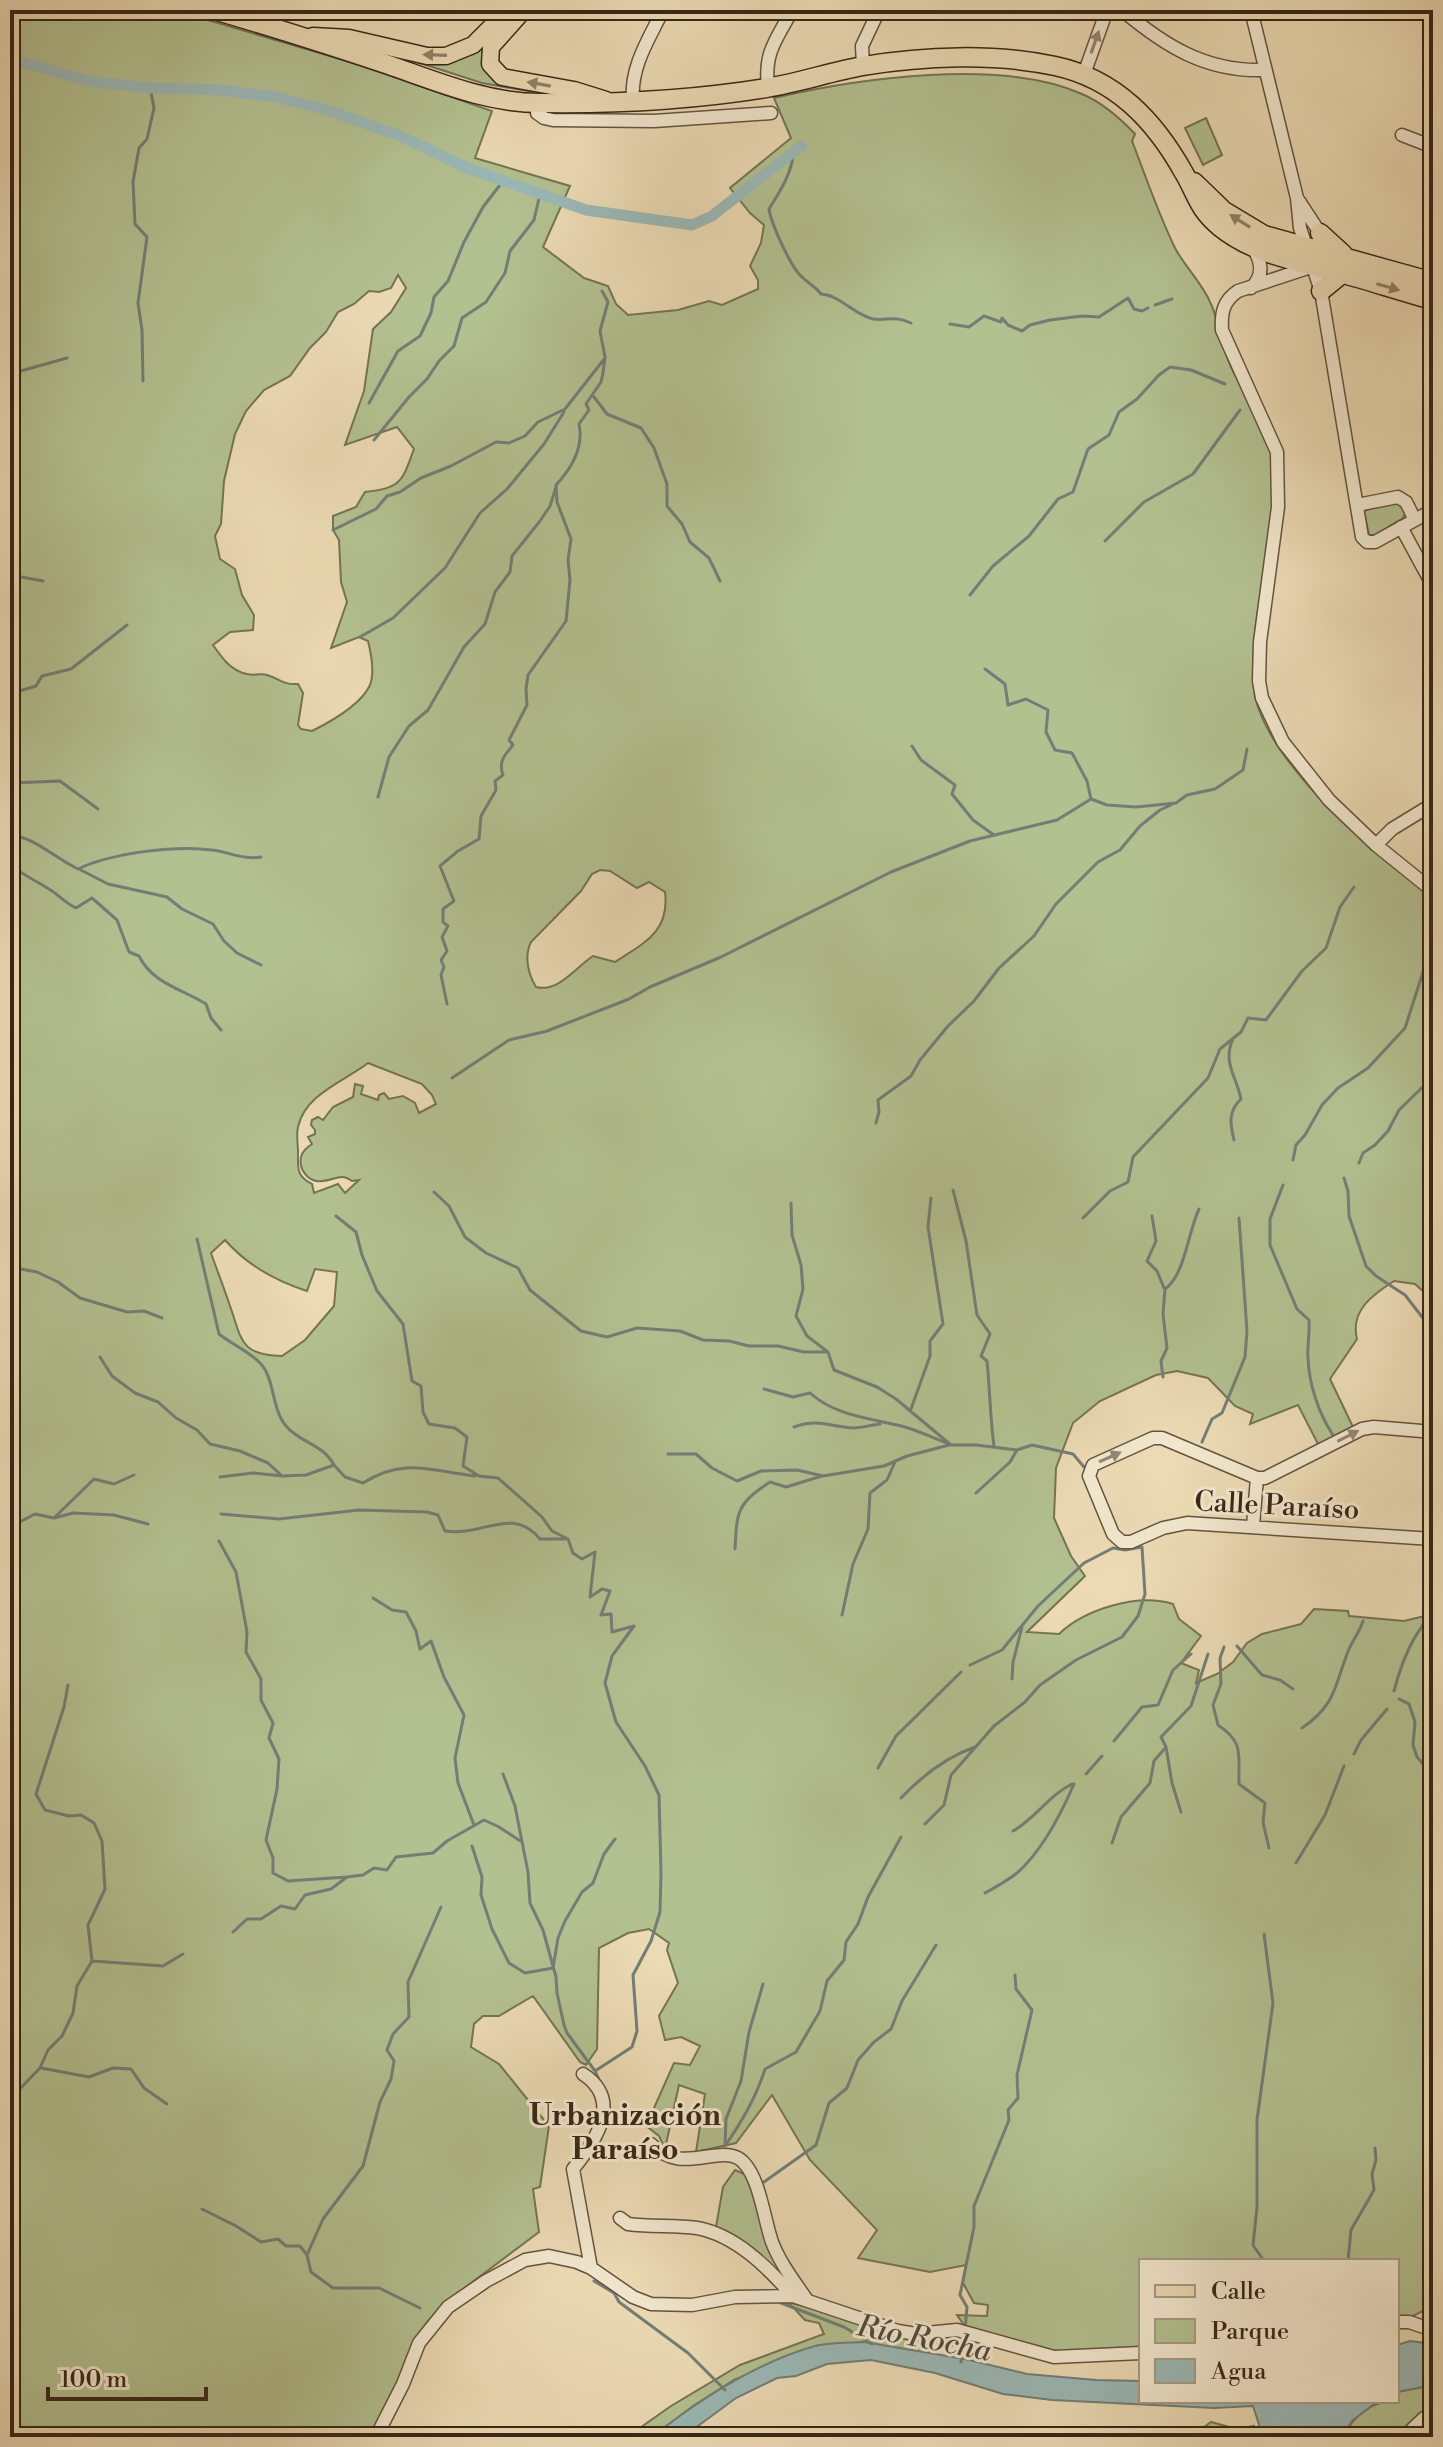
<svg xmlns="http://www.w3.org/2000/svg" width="1443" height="2447" font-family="'Libre Bodoni',serif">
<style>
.green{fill:#b3c090;stroke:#757354;stroke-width:2;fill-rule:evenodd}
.water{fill:#9bb8b6;stroke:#737e76;stroke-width:2}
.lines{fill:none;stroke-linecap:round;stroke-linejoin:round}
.stream{stroke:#737e76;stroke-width:3}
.canal{stroke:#9bb8b6;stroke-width:11}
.minor-casing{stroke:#64533e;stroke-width:15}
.major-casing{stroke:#372617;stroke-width:19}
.highway-casing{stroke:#372617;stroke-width:21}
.minor{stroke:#f2e7ce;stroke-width:12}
.major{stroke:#ebdab4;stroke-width:16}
.highway{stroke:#ebdab4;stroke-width:18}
.oneway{fill:#948672}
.oneway2{fill:#918066}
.labels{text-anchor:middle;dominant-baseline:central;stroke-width:6;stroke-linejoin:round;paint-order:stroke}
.street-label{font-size:28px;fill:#372617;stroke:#f2e7ce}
.neighbourhood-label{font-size:30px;font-weight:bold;fill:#372617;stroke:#f2e7ce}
.water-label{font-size:30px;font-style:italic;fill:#504a3f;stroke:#f2e7ce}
</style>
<rect width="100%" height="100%" fill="#ebdab4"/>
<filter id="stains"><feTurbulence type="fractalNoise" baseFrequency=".0025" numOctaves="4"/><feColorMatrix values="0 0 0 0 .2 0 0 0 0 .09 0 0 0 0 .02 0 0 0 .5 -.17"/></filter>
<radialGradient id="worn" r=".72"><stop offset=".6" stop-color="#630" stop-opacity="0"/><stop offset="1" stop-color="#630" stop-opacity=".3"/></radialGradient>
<path class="green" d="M10,10H174L357,64L492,111L475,158L570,186L543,247L584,278L608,286L616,304L628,315L678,310L709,301L722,305L758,289V280L750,266L761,243L764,225L750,213L730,188L791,138L774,98C860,78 1000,58 1082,94C1103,103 1120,118 1135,134L1132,141C1146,177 1158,213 1175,248C1185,267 1203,284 1211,304C1219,322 1221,343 1229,362C1241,391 1262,418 1270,449C1283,497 1268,552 1260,599C1255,624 1251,664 1254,690C1263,759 1378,859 1433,897V1288L1424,1292L1415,1284L1394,1281C1372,1295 1350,1311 1357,1339L1330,1379L1354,1429L1319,1446L1298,1405L1250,1424L1253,1414L1235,1406L1208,1378L1177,1371L1156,1375L1100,1401L1073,1423L1056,1468L1054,1518L1071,1556L1085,1576L1027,1632L1059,1634C1085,1609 1138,1593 1173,1604L1179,1619L1201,1636L1181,1663L1199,1670L1196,1683L1217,1674L1233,1662L1247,1643L1262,1634L1301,1624L1314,1609L1348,1611L1349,1616L1404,1621L1433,1614V2306L1413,2316H1397V2261H1141V2350L1049,2353L966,2328L957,2315L987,2316L988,2305L974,2303L963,2283L966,2265L930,2272L858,2258L877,2230L810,2160L772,2095L736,2143L696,2152L705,2094L679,2085L665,2149L659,2136L646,2126L674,2063L690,2065L700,2046L681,2037L665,2040L659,2016L678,1983L667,1950L669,1943L649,1929L628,1933L599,1948L597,2049L586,2065L580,2062L533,1996L499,2016H483L474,2024L471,2047L499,2064L549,2126L540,2187L533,2189L539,2232L450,2299L428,2321L414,2342L397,2384L370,2437H10ZM398,275L406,288L391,312L373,329L364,391L345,445L397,427L414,449C402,482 401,488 365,492L356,507L333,516V530L339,540L341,582L347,602L331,648L359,637L368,641C371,653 375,672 370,685C361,705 330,722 312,731L301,729L298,725L303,693L298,684C282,685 281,679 267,675C260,673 254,676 247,674C231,671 222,658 213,645L230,632L253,630L254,615L242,595L235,569L220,559L215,536L221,524L224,481L235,434L246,411L264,390L290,376L310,348L326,332L338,312L354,304L369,291L379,292L391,288ZM600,870L610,871L637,888L649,882L665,892C670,932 644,943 615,962L593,956C576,967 558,993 536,987C528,974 524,956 531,942L581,891L592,874ZM368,1063L422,1084L432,1095L436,1104L419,1113L415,1103L403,1096L389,1099L384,1093L379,1095L378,1100L361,1094L363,1086L355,1084L353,1097L333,1107L323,1120L318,1117L312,1120L311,1125L315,1130V1134L308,1137L312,1144C307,1148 305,1148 302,1154C297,1167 307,1183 322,1181C334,1181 340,1172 352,1181L359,1180L345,1193L338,1184L314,1193L312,1184C296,1176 298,1168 298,1152C298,1144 296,1135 298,1127C305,1094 345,1081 368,1063ZM225,1240C246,1264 276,1281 307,1291L315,1269L337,1272L334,1306L305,1340L282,1356C239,1355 242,1339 230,1306C224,1288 217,1270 211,1253Z
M484,42L486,66L567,93L528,91L482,83L361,44L427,60Z
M1206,118L1222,155L1203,165L1185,128Z
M1393,501L1402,505L1405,513L1403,518L1375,535H1369L1364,511Z
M735,2170L744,2174L751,2184L788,2283L751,2247L716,2227L723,2187Z
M788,2302L829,2313L958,2338V2345L938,2346L930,2352H913L864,2342L816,2346L734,2380L693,2406L652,2437H627L671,2406L740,2365L824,2334L819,2323L805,2320Z
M1433,2385V2408L1416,2418L1397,2437H1342C1356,2414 1370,2401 1397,2401V2392Z
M1211,2422L1237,2429L1254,2426L1258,2437H1190Z"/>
<path class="water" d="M1410,2341L1433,2344V2385L1397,2392V2345Z
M864,2342L965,2359L1027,2374L1096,2380L1141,2381V2401H1378L1352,2421L1342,2437H1263L1253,2406L1214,2408L1052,2400L1003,2394L935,2373L871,2360L827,2364L796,2376L777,2378L736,2398L683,2437H652C700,2399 755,2363 815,2346C830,2342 848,2343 864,2342Z"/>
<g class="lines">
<path class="stream" d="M794,150C792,173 781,190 769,209C771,223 791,268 802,277C808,283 815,286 821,294C840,295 854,315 873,319C888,321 894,315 911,323
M1155,305L1172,299
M950,324L969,327L984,316L1001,322L1002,318L1008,325L1022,331L1030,325L1050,320L1082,316L1099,317L1128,298L1134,309L1142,311L1148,308
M10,374L67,358
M143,381L142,330L138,303L147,237L135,224L133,182L139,148L147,139L154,108L150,88
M594,397L607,414L641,428L654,448L667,484V506L682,524L690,542L709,558L720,581
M369,403L398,351L420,336L431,313L434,297L448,281L464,242L483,207L503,181
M374,440L409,397L427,379L439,361L454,346L462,318L486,302L505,273L510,251L534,220L540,194
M333,530L376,509L387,496L400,492L421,478L451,466L496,442L509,443L525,436L538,422L565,409L605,358
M1105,541L1144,502L1193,474L1240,410
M10,575L43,581
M970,595L993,566L1029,536L1058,499L1073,492L1088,449L1109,435L1119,412L1137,399L1159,375L1170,367L1191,370L1225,384
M360,637L393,618L445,568L480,513L507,489L544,444L564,412
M985,669L1005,684L1008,705L1026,699L1048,710L1046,732L1055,750L1072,753L1087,781L1091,799
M10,694L36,686L42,676L71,669L127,625
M912,746L921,760L955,785L952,794L973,820L994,835
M10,783L60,781L98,809
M378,797L389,757L409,726L428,710L464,647L485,624L495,592L510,572L512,556L540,521L550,506L556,487
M10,835C35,837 56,859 78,869C111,853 176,845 212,850C230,852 242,860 261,857
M10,864C22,875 35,880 49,889C59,895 65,903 76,908L92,898L117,920L129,952L139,956C152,983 182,989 206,1004L211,1018L221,1030
M79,869L108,884L167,897L182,909L213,924L224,941L237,953L261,965
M447,1004L441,975L444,967L441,960L447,951L442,937L448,926L443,922V909L454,901L440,866L458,851L479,839L481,816L496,790L495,781L503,775C498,761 505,755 513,745L509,740L527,705L526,689L528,675L566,621L570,580L568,560L571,539L557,502L556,485C572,468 584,448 579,424L589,410L586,404L601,382L603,373L605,357L600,331L608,302L602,291
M1233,1039C1222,1062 1237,1078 1241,1099C1228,1111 1230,1124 1234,1140
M452,1078L509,1040L547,1031L629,999L650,987L721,957L891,872L970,841L1057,820L1091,799L1107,805L1136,807L1176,803L1187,795L1215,789L1243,770L1247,749
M876,1123L879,1112L878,1100L911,1076L920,1060L948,1026L974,1001L999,968L1034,936L1056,904L1098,862L1120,850L1140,826L1160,810L1171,805
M1293,1160L1296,1145L1305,1135L1322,1105L1338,1088L1368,1068L1405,1028L1433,941
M1359,1163L1363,1153L1375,1145L1388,1131L1399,1110L1433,1077
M1344,1178L1348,1191L1349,1216L1366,1266L1376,1276L1405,1295L1433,1331
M1283,1185L1270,1219V1245L1297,1309L1309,1320C1310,1333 1307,1346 1308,1358C1309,1385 1319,1414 1333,1435
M953,1190L966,1241L977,1315L990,1334L981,1356L987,1361C990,1390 990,1417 994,1446
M434,1192L449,1206L465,1237L486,1253L518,1268L530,1290L581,1331L607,1337L637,1328L680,1331L703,1340L729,1341L749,1346H778L804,1352H828
M791,1203L792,1235L801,1265L803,1289L796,1316L807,1336L828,1352L834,1370L877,1387L896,1399L951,1445H976L1017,1450L1032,1445L1073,1454L1084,1467
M336,1216L356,1232L362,1255L377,1291L403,1324L412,1381L421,1386L423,1412L429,1424L455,1428L467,1437L463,1466L479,1476L498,1478L542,1517L552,1531L568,1539L573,1553L582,1559L595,1552L590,1597L602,1589L610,1591L601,1615L611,1614L612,1632L634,1626L612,1656L605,1683L616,1722L645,1766L659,1795L661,1873L660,1912L651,1941L633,1975L637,2031L632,2047L595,2071
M1152,1216L1156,1241L1147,1261L1157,1271L1164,1288
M1083,1218L1110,1191L1128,1182L1133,1157L1208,1078L1220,1049L1241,1032L1248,1018L1266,1020L1302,971L1326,948L1340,907L1354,887
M197,1239L219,1334C230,1343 251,1353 260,1363C275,1378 271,1408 286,1426C300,1443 322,1443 334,1465
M10,1267L37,1272L58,1282L80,1298L127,1312L144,1311L162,1318
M10,1324L20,1312
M100,1357L112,1376L135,1393L158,1402L176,1418L197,1430L210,1444L240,1451L268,1463L282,1476
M1163,1377L1161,1361L1167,1348L1163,1314L1165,1289C1185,1275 1188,1232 1199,1209
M764,1389L793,1397L810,1393C837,1417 872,1418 905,1427C919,1431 933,1438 947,1443
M911,1409L930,1356V1341L943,1324L928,1227L931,1198
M794,1427C819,1418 830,1427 853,1428C861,1428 871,1425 880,1424
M1202,1442L1212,1419L1222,1413L1245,1357L1247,1331L1239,1218
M668,1454H696L712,1468L737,1481L761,1471L797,1470L823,1476L884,1466L907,1456L949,1445
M220,1477L253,1473L282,1476L306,1475L334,1465L345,1477L363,1483C404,1457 430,1471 475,1476
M976,1493L1010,1462L1017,1450
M221,1514L279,1519L359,1510L427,1512L438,1515L445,1531C483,1537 512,1505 540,1539H565
M56,1516L94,1479L114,1484L134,1475
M10,1523L16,1524L35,1514L54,1518L73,1513L114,1515L148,1524
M219,1541L236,1572L247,1632L246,1652L261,1679V1700L273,1723L269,1738L279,1759L277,1789L266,1840L273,1858V1873L288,1881L347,1877
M1430,1548L1433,1582
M735,1549C737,1510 737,1504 770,1482L786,1487L822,1476
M373,1598L392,1610L406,1612L416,1631L420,1649L431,1641L444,1677L464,1715L455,1758L458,1783L474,1825
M842,1615L853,1564L868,1529L870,1493L887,1480L895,1462
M1237,1646L1262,1675L1280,1680L1293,1689
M1224,1647L1220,1658L1221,1684L1213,1705L1218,1725C1245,1743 1238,1755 1239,1784L1265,1803L1263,1822L1269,1848
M1012,1679L1013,1662L1022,1627
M1394,1691C1399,1672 1405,1654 1415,1637C1424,1623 1432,1614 1433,1597
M1399,1699L1409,1704L1415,1722L1413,1745L1417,1757L1424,1765L1427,1779L1433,1786
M1302,1728C1337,1704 1334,1686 1349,1649C1353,1640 1360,1631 1363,1621
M1114,1741L1142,1707L1158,1705L1173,1670L1191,1654
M1166,1747L1172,1783L1181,1812
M1354,1754L1361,1740L1387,1709
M878,1768L896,1736L961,1672
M503,1774L515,1806L528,1872L530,1903L543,1930L556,1977L557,1993L564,2025L567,2033L595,2071L600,2082
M1086,1774L1102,1756
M901,1798C922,1776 946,1757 975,1747
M1433,1803V1812
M925,1824L944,1805L951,1775L994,1726L1025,1702L1040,1685L1076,1660L1122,1637L1138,1616L1145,1594L1142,1547L1125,1550L1113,1548L1084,1563L1038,1606L1002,1650L970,1665
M1013,1831C1035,1819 1049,1795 1072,1784
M1112,1843L1121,1817L1150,1783L1154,1761L1166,1747L1161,1737L1191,1706L1208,1654
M472,1846L482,1877L481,1895L492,1929L509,1963L525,1973L553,1968L558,1938L565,1921L582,1892L593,1883L604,1854L615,1839
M1296,1863L1325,1815L1344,1766
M985,1893C996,1887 1007,1881 1017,1873C1042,1851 1061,1814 1074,1784
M233,1932L247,1919H261L281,1906L295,1909L305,1895L331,1889L347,1877L363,1875L374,1868L387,1870L396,1857L433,1853L447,1841L484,1820L499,1827L522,1842
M92,1961L163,1966L183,1954
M41,2068L89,2077L113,2068L131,2069L144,2088L167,2104
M10,2099L40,2068L48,2050L62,2036L73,2013L77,1986L92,1961L88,1925L105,1889L102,1841L94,1823L81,1815L69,1816L45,1810L36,1794L64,1707L68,1685
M725,2146C742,2121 756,2098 765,2069L796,2052L820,2011L827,1981L844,1960L846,1942L858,1924L868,1897L901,1837
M725,2146L726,2119L741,2081L749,2032L763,1984
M764,2182L816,2145L829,2103L847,2088L858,2060L874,2042L891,2029L902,2001L936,1945
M202,2209L236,2226L261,2242L278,2239L286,2246H300L307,2255L311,2272L333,2288H379L420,2308
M307,2255L323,2219L363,2166L380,2102L391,2079L394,2061L387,2050L393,2034L409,2017L408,1982L441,1907
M1264,2261L1253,2245L1257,2207V2120L1273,2003L1264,1934
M1348,2261L1351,2230L1374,2190L1372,2174L1376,2160L1375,2148
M594,2281L614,2293L619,2302L688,2353L725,2390
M781,2303L844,2327L872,2344
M965,2330L967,2307L960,2295L974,2227V2206L1009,2120L1008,2110L1018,2098L1017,2075L1032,2010L1016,1989L1015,1975
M961,2362L964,2337"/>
<path class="canal" d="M10,59L89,81L150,88L223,90L281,98L330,111L403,137L467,168L586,210L692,225L712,216L801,146"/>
<defs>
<path id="minor" d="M1122,10C1165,46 1206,72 1264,70
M1251,10L1297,198L1320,233L1319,239
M863,66L862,46L879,10
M1084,74L1107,10
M768,88C764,51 776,41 792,10
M633,100C630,67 649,39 663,10
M537,103V113L544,118L553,120L654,121L771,113
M1402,135L1433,147
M1297,198L1300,228L1321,291L1362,537L1367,542H1375L1433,510
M1314,266L1238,291C1223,301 1221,313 1222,330L1277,452L1278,507L1260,642L1259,681L1262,698L1283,742L1329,800L1376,845L1433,891
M1251,288C1264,276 1262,262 1253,248
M1357,505L1398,497L1406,502L1415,520
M1401,527L1433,586
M1376,845L1392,829L1433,804
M1433,1432L1374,1427L1362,1429L1265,1478H1257L1162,1438H1153L1093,1465L1089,1476L1113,1534L1122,1542H1131L1163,1528L1187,1523L1433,1539
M1253,1526L1257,1478
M583,2074C623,2100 596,2141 573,2169L591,2268
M651,2144C680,2175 716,2146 738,2158C759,2170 764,2220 772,2242C780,2263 794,2281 807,2300
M620,2218L628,2224C651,2227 674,2225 697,2228C736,2235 768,2268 793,2296
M1397,2322H1409L1433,2330
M376,2437L403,2384L419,2343L448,2307L486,2281L525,2260L549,2256L577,2262L591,2268L633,2297L651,2304L692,2305L735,2297L793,2296L898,2331L916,2334L957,2330L1054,2357L1141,2353
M1404,2437L1424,2418L1433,2413"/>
<path id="major" d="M524,10L491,47L490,64L502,77L574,90L606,100
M313,36L349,38L427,56H446L473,45L508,10"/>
<path id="highway" d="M214,10C272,27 329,45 386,64C436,81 486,103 540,103C615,104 692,100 766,88C798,83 830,72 863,66C924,56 995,53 1055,66C1116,79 1155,121 1184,173C1197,195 1198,209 1220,227C1256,256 1300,261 1344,274C1373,282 1403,292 1433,300
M1194,182L1224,211L1264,235L1433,282
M1320,233L1343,254
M1321,291L1343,273"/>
</defs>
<use href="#minor" class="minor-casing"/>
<use href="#major" class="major-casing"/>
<use href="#highway" class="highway-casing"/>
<use href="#minor" class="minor"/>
<use href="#major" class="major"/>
<use href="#highway" class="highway"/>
</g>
<defs><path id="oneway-solid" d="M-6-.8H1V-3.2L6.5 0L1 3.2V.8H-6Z" transform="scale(2)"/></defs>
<g class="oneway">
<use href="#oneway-solid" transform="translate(1095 42) rotate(-71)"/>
<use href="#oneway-solid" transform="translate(1348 1436) rotate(-27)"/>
<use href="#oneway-solid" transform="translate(1110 1457) rotate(-24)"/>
</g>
<g class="oneway2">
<use href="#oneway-solid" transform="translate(435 55) rotate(-178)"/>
<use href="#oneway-solid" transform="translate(539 84) rotate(-170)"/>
<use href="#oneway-solid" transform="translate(1240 221) rotate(-148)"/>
<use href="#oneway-solid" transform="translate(1388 287) rotate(16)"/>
</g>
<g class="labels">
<g class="street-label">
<text transform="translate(1277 1506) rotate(3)">Calle Paraíso</text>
</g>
<g class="neighbourhood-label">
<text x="625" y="2116">Urbanización<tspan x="625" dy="34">Paraíso</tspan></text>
</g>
<g class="water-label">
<text transform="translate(924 2339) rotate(11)">Río Rocha</text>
</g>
</g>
<rect width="1443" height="2447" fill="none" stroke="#ebdab4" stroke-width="40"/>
<rect x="12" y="12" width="1419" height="2423" fill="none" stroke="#372617" stroke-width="4"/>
<rect x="20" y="20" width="1403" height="2407" fill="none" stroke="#372617" stroke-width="2"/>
<rect x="1139" y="2259" width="260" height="144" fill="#f2e7ce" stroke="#a79a85" stroke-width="2"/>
<rect x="1155" y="2285" width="40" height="12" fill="#ebdab4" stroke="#a79a85" stroke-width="2"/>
<text x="1211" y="2299" font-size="24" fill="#372617">Calle</text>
<rect x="1155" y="2319" width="40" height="24" fill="#b3c090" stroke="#a79a85" stroke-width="2"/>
<text x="1211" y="2339" font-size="24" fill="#372617">Parque</text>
<rect x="1155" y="2359" width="40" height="24" fill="#9bb8b6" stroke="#a79a85" stroke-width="2"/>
<text x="1211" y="2379" font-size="24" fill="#372617">Agua</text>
<path d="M48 2387v12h158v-12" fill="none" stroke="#372617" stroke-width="4"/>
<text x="60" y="2387" font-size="24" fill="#372617" stroke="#f2e7ce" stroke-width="6" paint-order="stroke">100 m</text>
<rect width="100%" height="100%" filter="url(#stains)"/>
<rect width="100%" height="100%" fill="url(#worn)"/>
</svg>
